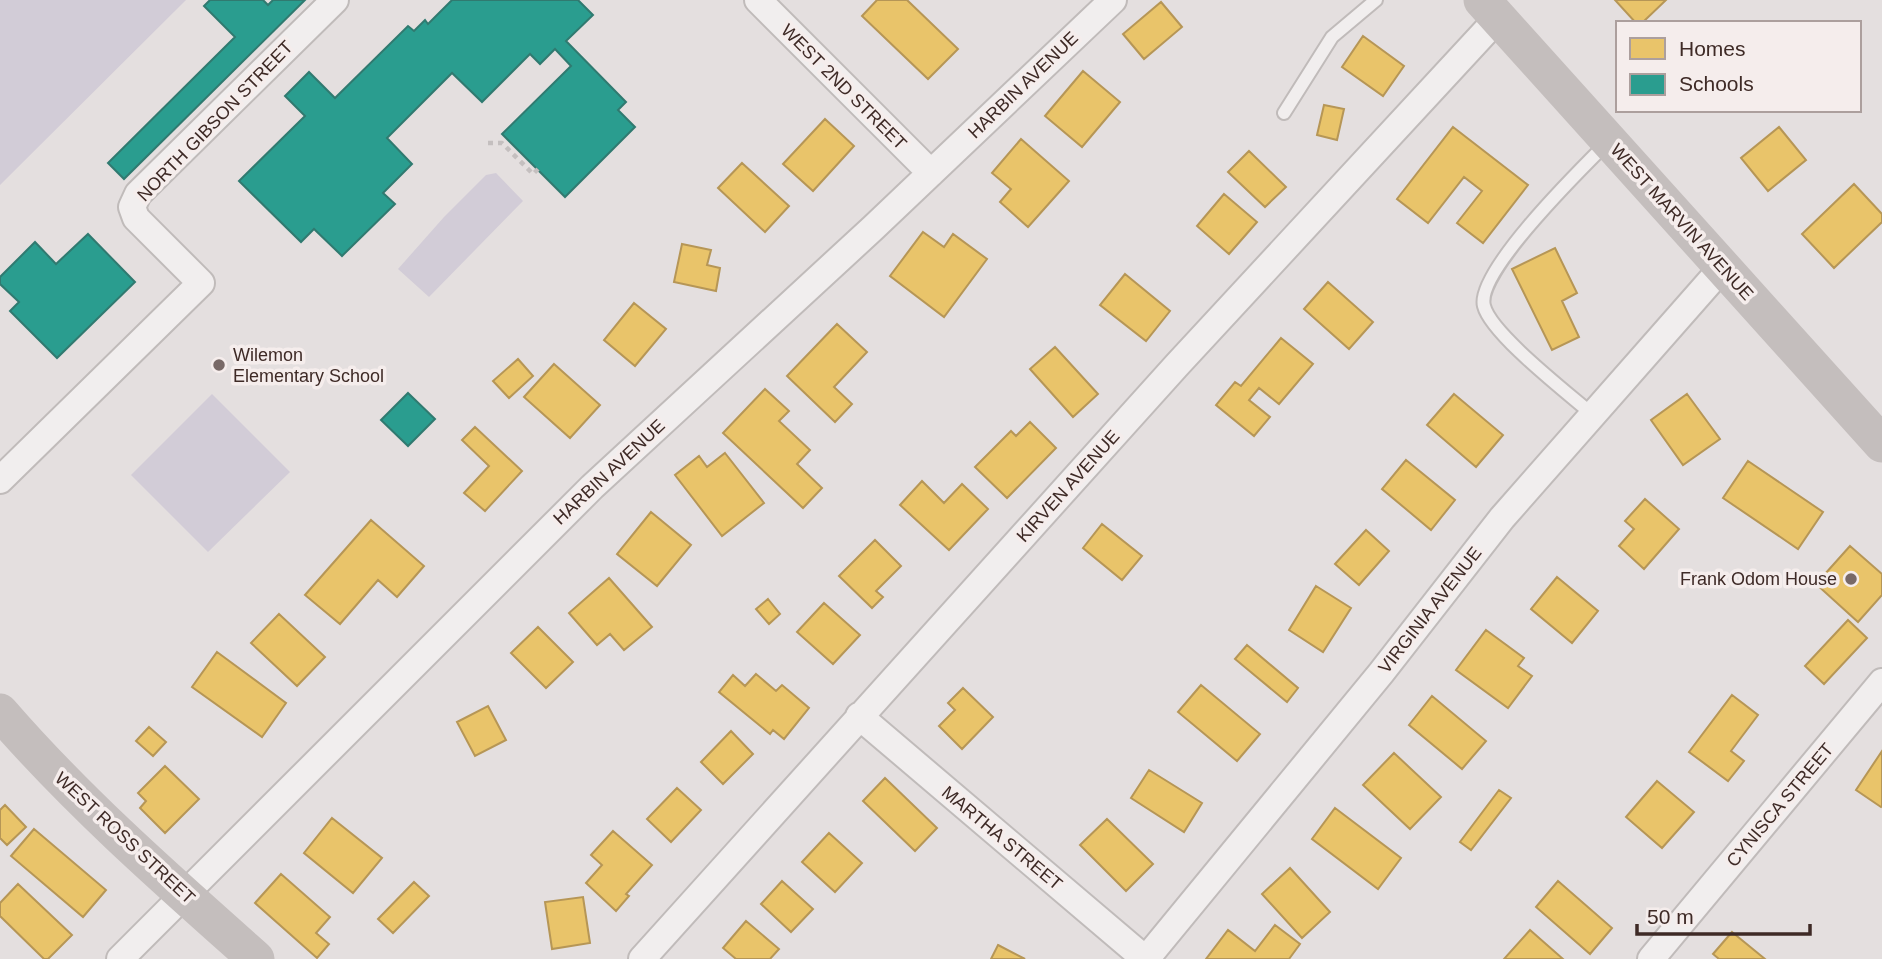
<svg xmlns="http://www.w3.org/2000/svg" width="1882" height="959" font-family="Arial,sans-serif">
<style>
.green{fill:#d2ccd7}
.homes{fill:#e9c46a;stroke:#b69656;stroke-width:2}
.schools{fill:#2a9d8f;stroke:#307a70;stroke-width:2}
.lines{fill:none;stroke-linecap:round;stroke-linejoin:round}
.lane-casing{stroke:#c0bbba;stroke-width:16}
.street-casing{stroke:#c0bbba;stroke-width:30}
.path{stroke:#c4bfbf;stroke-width:4.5;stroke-dasharray:5 5;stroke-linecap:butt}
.lane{stroke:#f1eeee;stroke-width:12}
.street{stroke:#f1eeee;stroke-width:26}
.secondary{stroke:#c4bebd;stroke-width:37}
.poi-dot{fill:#786967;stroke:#f5edec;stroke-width:2.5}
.labels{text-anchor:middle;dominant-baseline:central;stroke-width:7;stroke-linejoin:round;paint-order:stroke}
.street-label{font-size:18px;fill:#3e2a26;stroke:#f5edec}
.poi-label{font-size:18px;fill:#3e2a26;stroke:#f5edec;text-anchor:start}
</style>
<rect width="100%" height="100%" fill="#e4dfdf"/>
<path class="green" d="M0,0H186L0,185Z
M496,173L523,201L429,297L398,269L444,217L486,175Z
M212,394L290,472L208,552L131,475Z"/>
<path class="homes" d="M877,0H907L958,49L928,79L862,16Z
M1615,0H1666L1642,23H1636Z
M1161,2L1182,27L1144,59L1123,34Z
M1363,36L1404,66L1383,96L1342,67Z
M1083,71L1120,102L1082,147L1045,116Z
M1324,105L1344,109L1337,140L1317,135Z
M825,119L854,146L813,191L783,164Z
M1453,127L1528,185L1483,243L1457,223L1482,191L1464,177L1428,223L1397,199Z
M1779,127L1806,160L1768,191L1741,158Z
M1021,139L1069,181L1028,227L1000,202L1011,189L992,173Z
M1249,151L1286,187L1265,207L1228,172Z
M742,163L789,206L765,232L718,188Z
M1854,184L1882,214V222L1834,268L1802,234Z
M1224,194L1257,222L1229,254L1197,226Z
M923,232L944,247L953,234L987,259L944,317L890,276Z
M682,244L711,250L707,265L720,268L716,291L674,282Z
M1555,248L1577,293L1562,301L1579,337L1552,350L1512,269Z
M1125,274L1170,311L1146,341L1100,305Z
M1328,282L1373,322L1349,349L1304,309Z
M634,303L666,329L635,366L604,340Z
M837,324L867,352L834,387L852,404L835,422L787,376Z
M1281,338L1313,364L1279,404L1259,388L1249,400L1270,417L1254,436L1216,405L1235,382L1241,386Z
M1055,347L1098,394L1073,417L1030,369Z
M518,359L533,376L509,398L493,381Z
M554,364L600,405L570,438L524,397Z
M765,389L789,411L779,421L810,450L797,464L822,488L803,508L723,433Z
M1454,394L1503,435L1476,467L1427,425Z
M1687,394L1720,439L1683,465L1651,420Z
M1030,422L1056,448L1007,498L975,467L1011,431L1016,436Z
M475,427L522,471L485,511L464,493L489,466L462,440Z
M725,453L764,503L722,536L675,475L699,456L707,467Z
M1406,460L1455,500L1431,530L1382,489Z
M1748,461L1823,512L1798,549L1723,498Z
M922,481L944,503L962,484L988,509L949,550L900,505Z
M1645,499L1679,529L1644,569L1619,546L1634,529L1625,521Z
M651,512L691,545L657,586L617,554Z
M371,520L424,566L397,597L378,580L340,624L305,595Z
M1102,524L1142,556L1122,580L1083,548Z
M1366,530L1389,551L1359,585L1335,564Z
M875,540L901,566L876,591L883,597L872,608L839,576Z
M1850,546L1882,574V595L1858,622L1816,584Z
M1557,577L1598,611L1572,643L1531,609Z
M609,578L652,627L624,650L610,634L597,645L569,613Z
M1316,586L1351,608L1323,652L1289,630Z
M768,599L780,614L769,624L756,609Z
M824,603L860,635L833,664L797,632Z
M279,614L325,657L297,686L251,643Z
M1848,620L1867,638L1824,684L1805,666Z
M538,627L573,662L546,688L511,653Z
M1486,630L1524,658L1518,666L1532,676L1508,708L1456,670Z
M1247,645L1298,688L1287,702L1235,659Z
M217,652L286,703L262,737L192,687Z
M756,674L776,691L782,685L809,708L784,739L773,730L770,734L719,692L733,675L745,686Z
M1201,685L1260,734L1237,761L1178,712Z
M963,688L993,717L962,749L939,726L955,710L948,703Z
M1732,695L1758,715L1731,751L1744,761L1728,781L1689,752Z
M1432,696L1486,741L1462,769L1409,725Z
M488,706L506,740L475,756L457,722Z
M149,727L166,742L153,756L136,741Z
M731,731L753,754L723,784L701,762Z
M1882,751V806L1881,807L1856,790Z
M1394,753L1441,797L1410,829L1363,785Z
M165,766L199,799L165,833L140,808L146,801L138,793Z
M1149,770L1202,803L1184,832L1131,798Z
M885,778L937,828L915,851L863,801Z
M1657,781L1694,812L1662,848L1626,817Z
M677,788L701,810L671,842L647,819Z
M1499,790L1511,798L1471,850L1460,842Z
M5,805L26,827L7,845L0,838V810Z
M1335,808L1401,858L1378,889L1312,839Z
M332,818L382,858L353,893L304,853Z
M1107,819L1153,864L1126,891L1080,845Z
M34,829L106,890L83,917L11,856Z
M613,831L652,865L626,894L629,896L616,911L586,883L602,865L591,855Z
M829,833L862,863L835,892L802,862Z
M1290,868L1330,912L1302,938L1262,894Z
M281,874L330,917L316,933L329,944L317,958L255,903Z
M782,881L813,909L791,932L761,904Z
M1558,881L1612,928L1590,954L1536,907Z
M414,882L429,896L393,933L378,919Z
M18,884L72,935L48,959H44L0,916V903Z
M583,897L590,943L552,949L545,902Z
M746,921L779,949L770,959H736L723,948Z
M1275,925L1300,944L1289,959H1206L1228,930L1255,951Z
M1530,930L1563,959H1504Z
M1732,932L1765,959H1719L1713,954Z
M998,945L1025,959H991Z"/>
<path class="schools" d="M210,0H263L268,5L273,0H305L124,179L108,163L235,37L204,6Z
M452,0H578L593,15L566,41L626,102L618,110L635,127L565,197L502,134L571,66L555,49L540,64L530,54L482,102L452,73L387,138L412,164L383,193L395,204L342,256L314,229L301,242L239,181L305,116L285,96L309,72L335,98L408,26L414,31L425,20L428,24Z
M88,234L135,282L57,358L10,311L19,302L0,284V277L35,242L56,264Z
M408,393L435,419L408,446L381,420Z"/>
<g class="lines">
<defs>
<path id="lane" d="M1284,113L1332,37L1376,0
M1593,415C1569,394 1491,334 1484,306C1475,273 1582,168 1607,143"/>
<path id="street" d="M758,0L931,173
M0,480L201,283L136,218L132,207L138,194L335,0
M859,716L1145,959
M120,959L592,487L873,228L1113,0
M642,959L1177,365L1499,17
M1146,959L1381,673L1502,518L1722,268
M1651,959L1882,682"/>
</defs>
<use href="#lane" class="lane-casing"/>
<use href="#street" class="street-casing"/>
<path class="path" d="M488,143H502L533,174L538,169"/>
<use href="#lane" class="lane"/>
<use href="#street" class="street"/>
<path class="secondary" d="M1482,0L1882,444
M0,712C78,802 167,880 256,959"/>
</g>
<g class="poi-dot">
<circle cx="219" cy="365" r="7"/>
<circle cx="1851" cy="579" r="7"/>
</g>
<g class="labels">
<g class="street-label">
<text transform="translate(1023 85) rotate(-44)">HARBIN AVENUE</text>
<text transform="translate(844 87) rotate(45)">WEST 2ND STREET</text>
<text transform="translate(215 121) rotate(-46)">NORTH GIBSON STREET</text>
<text transform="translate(1682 222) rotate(48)">WEST MARVIN AVENUE</text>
<text transform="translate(609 472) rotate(-43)">HARBIN AVENUE</text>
<text transform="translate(1068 486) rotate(-48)">KIRVEN AVENUE</text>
<text transform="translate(1430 610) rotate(-52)">VIRGINIA AVENUE</text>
<text transform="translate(1780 805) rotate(-50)">CYNISCA STREET</text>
<text transform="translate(125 838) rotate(43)">WEST ROSS STREET</text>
<text transform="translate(1002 838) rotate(40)">MARTHA STREET</text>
</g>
<g class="poi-label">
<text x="233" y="355">Wilemon<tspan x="233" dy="21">Elementary School</tspan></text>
<text x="1837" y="579" text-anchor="end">Frank Odom House</text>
</g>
</g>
<rect x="1616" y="21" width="245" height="91" fill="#f5edec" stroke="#ac9f9d" stroke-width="2"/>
<rect x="1630" y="38" width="35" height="21" fill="#e9c46a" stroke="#ac9f9d" stroke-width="2"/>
<text x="1679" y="56" font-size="21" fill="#3e2a26">Homes</text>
<rect x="1630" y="74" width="35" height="21" fill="#2a9d8f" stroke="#ac9f9d" stroke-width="2"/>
<text x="1679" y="91" font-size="21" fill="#3e2a26">Schools</text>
<path d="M1637 924v10h173v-10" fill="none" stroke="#3e2a26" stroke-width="3.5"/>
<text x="1647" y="924" font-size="21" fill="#3e2a26" stroke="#f5edec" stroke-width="5" paint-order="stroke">50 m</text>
</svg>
